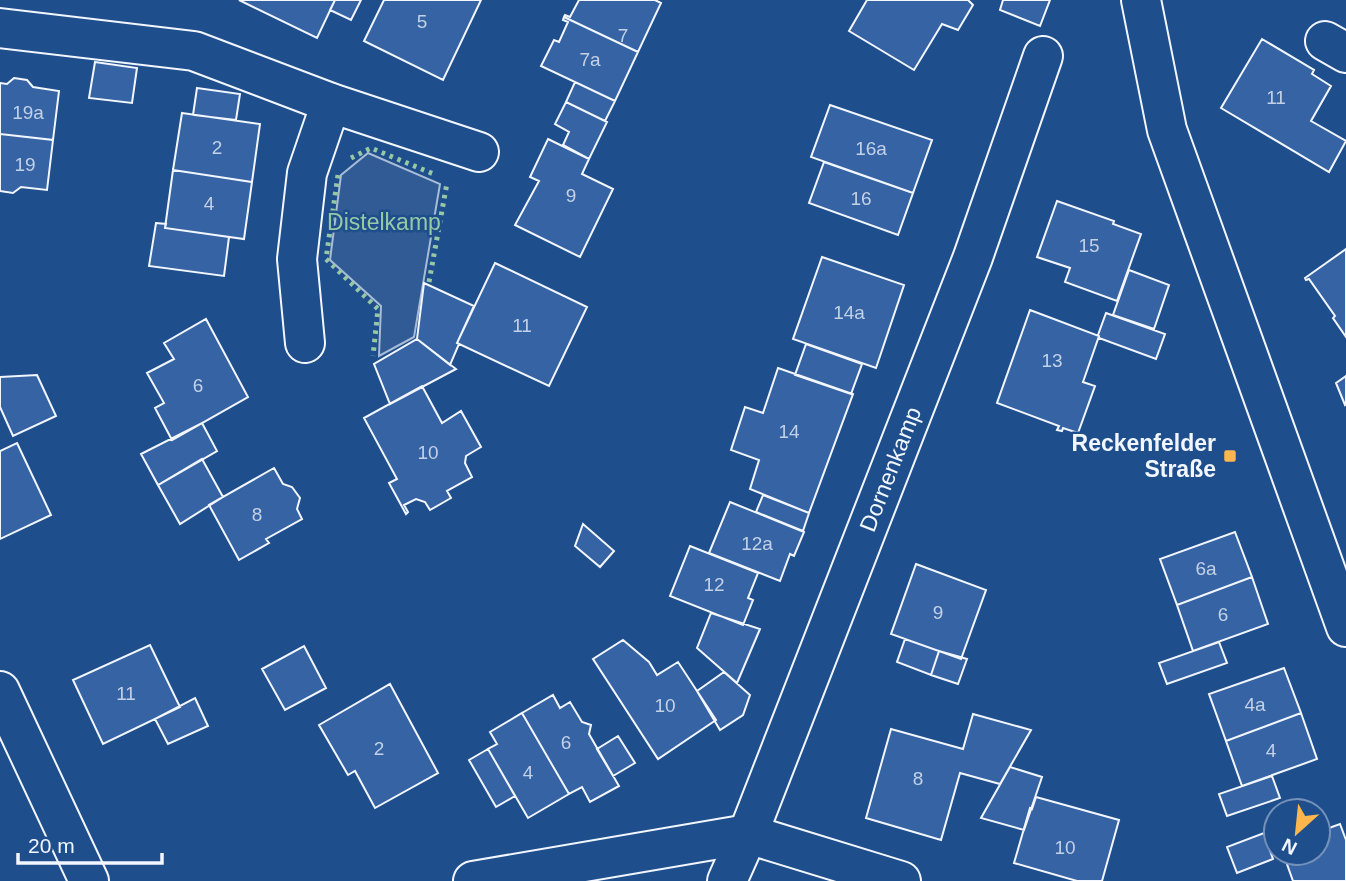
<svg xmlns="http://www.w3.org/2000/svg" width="1346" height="881" font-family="Helvetica,sans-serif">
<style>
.green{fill:#305b95;stroke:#a8bbd7;stroke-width:2}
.building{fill:#3563a3;stroke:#f2f6ff;stroke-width:2}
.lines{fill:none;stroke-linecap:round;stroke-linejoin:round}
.minor-casing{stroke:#f2f6ff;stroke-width:42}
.tertiary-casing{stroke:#f2f6ff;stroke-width:42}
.minor{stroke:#1f4e8c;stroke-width:38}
.tertiary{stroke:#1f4e8c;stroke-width:38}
.hedge{stroke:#97c8a6;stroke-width:5;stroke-dasharray:3.5 5;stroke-linecap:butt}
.poi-dot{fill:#ffb74d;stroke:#1f4e8c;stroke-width:2.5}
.labels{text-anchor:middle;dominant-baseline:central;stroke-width:5;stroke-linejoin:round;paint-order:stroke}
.number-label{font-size:19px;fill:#c3d1e8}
.park-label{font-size:23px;fill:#97c8a6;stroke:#1f4e8c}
.poi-label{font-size:23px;font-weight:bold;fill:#f2f6ff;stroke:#1f4e8c;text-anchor:end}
.street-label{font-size:23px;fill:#f2f6ff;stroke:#1f4e8c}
</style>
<rect width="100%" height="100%" fill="#1f4e8c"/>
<path class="green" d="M368,153L440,184L414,337L379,356L381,306L330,260L341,175Z"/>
<path class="building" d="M239,0H335L317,38Z
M335,0H361L351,20L330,10Z
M384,0H481L443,80L364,41Z
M579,0H655L661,3L638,52L564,17L565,15L570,17Z
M867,0H968L973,5L958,30L942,24L914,70L849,31Z
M1003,0H1050L1040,26L1000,10Z
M564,17L638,52L615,101L541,66L554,40L559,42L568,22L563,20Z
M1262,39L1314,70L1312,74L1331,86L1311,121L1346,141L1329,172L1221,108Z
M95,62L137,68L132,103L89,98Z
M14,78L27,80L33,87L59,91L53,140L0,134V83L7,84Z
M575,82L615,101L605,121L566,102Z
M197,88L240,94L236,120L193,115Z
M566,102L607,122L589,159L563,145L569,132L555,124Z
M830,105L932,140L913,193L811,157Z
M182,113L260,124L252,182L173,170Z
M0,134L53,140L47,190L21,187L13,193L0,191Z
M548,139L589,159L582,174L613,189L580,257L515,225L539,181L530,177Z
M824,162L913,193L898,235L809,203Z
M173,170L252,182L244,239L165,228Z
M1057,201L1114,221L1113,224L1141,234L1117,301L1065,282L1070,268L1037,257Z
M156,223L166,224L165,228L229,237L224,276L149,266Z
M1346,249V337L1333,318L1335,316L1309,279L1306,280L1305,278Z
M822,257L904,285L876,368L793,339Z
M495,263L587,307L549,386L457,343Z
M1129,270L1169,285L1154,329L1113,315Z
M424,283L474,306L457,343L459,344L450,365L417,339Z
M1030,310L1099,336L1083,382L1095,386L1078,433L1063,428L1062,431L1057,430L1059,426L997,403Z
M1106,313L1165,334L1156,359L1099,338L1098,335Z
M206,319L248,397L172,440L155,408L164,403L147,373L174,359L164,343Z
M417,339L456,369L390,404L374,364Z
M806,344L862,364L851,394L795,375Z
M778,368L853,394L809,513L750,489L759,460L731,450L745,407L763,413Z
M37,375L56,416L13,436L0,407V377Z
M1346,376V404L1345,405L1336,383Z
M422,386L442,423L461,411L481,447L466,456L465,463L472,477L447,491L451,498L430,510L425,502L416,499L404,505L408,512L406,514L389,483L397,479L364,418Z
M202,423L217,451L158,485L141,454Z
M17,443L51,515L0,539V451Z
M202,459L223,497L180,524L158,485Z
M274,468L283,484L292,487L300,498L297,509L302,519L266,539L269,543L239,560L209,505Z
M763,495L809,513L803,531L756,512Z
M730,502L804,532L794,556L790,554L780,581L709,553Z
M583,524L614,551L600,567L575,546Z
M1235,532L1252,577L1177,605L1160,559Z
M690,546L758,573L748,598L753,600L743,625L670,596Z
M916,564L986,590L961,659L891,634Z
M1252,577L1268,624L1193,651L1177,605Z
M711,613L760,629L737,683L697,648Z
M905,639L939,651L931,675L897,662Z
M623,640L649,662L657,675L678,662L716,720L658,759L593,659Z
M1219,642L1227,663L1167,684L1159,663Z
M150,645L180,707L103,744L73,680Z
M304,646L326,688L285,710L262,669Z
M939,651L967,659L958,684L931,675Z
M1284,668L1301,713L1226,741L1209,694Z
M724,672L750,695L743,715L720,730L697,691Z
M390,684L438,773L375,808L355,771L348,775L319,725Z
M553,695L560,708L570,702L582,722L591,725L589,734L619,786L590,802L582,787L569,794L522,713Z
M195,698L208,726L168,744L155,719Z
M522,713L569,794L528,818L488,749L497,744L490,732Z
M1301,713L1317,759L1242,786L1226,741Z
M973,714L1031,730L1000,784L960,773L941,840L866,818L891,729L963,749Z
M618,736L635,763L613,776L597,749Z
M488,749L515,796L496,807L469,760Z
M1010,767L1042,777L1024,830L981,818Z
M1272,776L1280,798L1227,816L1219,794Z
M1036,797L1119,820L1102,881H1077L1014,863L1030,808L1032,809Z
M1340,824L1346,840V881H1293L1283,853H1318V832Z
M1264,833L1273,859L1237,873L1227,847Z"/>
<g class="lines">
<defs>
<g id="minor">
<path d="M0,28L194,51L331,103L479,152"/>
<path d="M1325,41L1346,53"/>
<path d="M305,343L297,259L307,173L331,103"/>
<path d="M0,691L89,881"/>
<path d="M473,881L748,834L901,881"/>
<path id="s1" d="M727,881L748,834L973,257L1043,56"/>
</g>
<path id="tertiary" d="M1141,0L1167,130L1346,627"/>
</defs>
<use href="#minor" class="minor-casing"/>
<use href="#tertiary" class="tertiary-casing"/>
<use href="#minor" class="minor"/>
<use href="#tertiary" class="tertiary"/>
<path class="hedge" d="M351,158L371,148L436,175
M338,175L326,259L378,309L373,356
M429,282L447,183"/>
</g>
<rect class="poi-dot" x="1223" y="449" width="14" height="14" rx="3.5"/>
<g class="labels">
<g class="number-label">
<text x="422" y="21">5</text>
<text x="623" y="35">7</text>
<text x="590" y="59">7a</text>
<text x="1276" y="97">11</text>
<text x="28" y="112">19a</text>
<text x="217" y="147">2</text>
<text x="871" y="148">16a</text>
<text x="25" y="164">19</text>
<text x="571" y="195">9</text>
<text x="861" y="198">16</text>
<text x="209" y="203">4</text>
<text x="1089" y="245">15</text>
<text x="849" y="312">14a</text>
<text x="522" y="325">11</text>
<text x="1052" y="360">13</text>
<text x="198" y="385">6</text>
<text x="789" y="431">14</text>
<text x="428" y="452">10</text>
<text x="257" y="514">8</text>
<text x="757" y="543">12a</text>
<text x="1206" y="568">6a</text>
<text x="714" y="584">12</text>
<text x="938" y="612">9</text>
<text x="1223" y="614">6</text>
<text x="126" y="693">11</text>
<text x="1255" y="704">4a</text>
<text x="665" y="705">10</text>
<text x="566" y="742">6</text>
<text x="379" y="748">2</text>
<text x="1271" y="750">4</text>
<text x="528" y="772">4</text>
<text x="918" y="778">8</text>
<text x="1065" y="847">10</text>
</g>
<g class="park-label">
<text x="384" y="222">Distelkamp</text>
</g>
<g class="poi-label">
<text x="1216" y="443">Reckenfelder<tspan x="1216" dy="26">Straße</tspan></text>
</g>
<g class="street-label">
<text stroke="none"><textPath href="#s1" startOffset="443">Dornenkamp</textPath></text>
</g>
</g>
<g transform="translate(1297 832) rotate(207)"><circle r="33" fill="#1f4e8c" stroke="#7391ba" stroke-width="2"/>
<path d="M0-5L12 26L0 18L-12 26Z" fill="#ffb74d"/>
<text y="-10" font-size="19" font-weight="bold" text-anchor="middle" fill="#f2f6ff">N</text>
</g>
<path d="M18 853v10h144v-10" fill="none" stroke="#f2f6ff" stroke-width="3.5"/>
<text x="28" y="853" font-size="21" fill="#f2f6ff" stroke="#1f4e8c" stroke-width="5" paint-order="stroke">20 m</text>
</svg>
